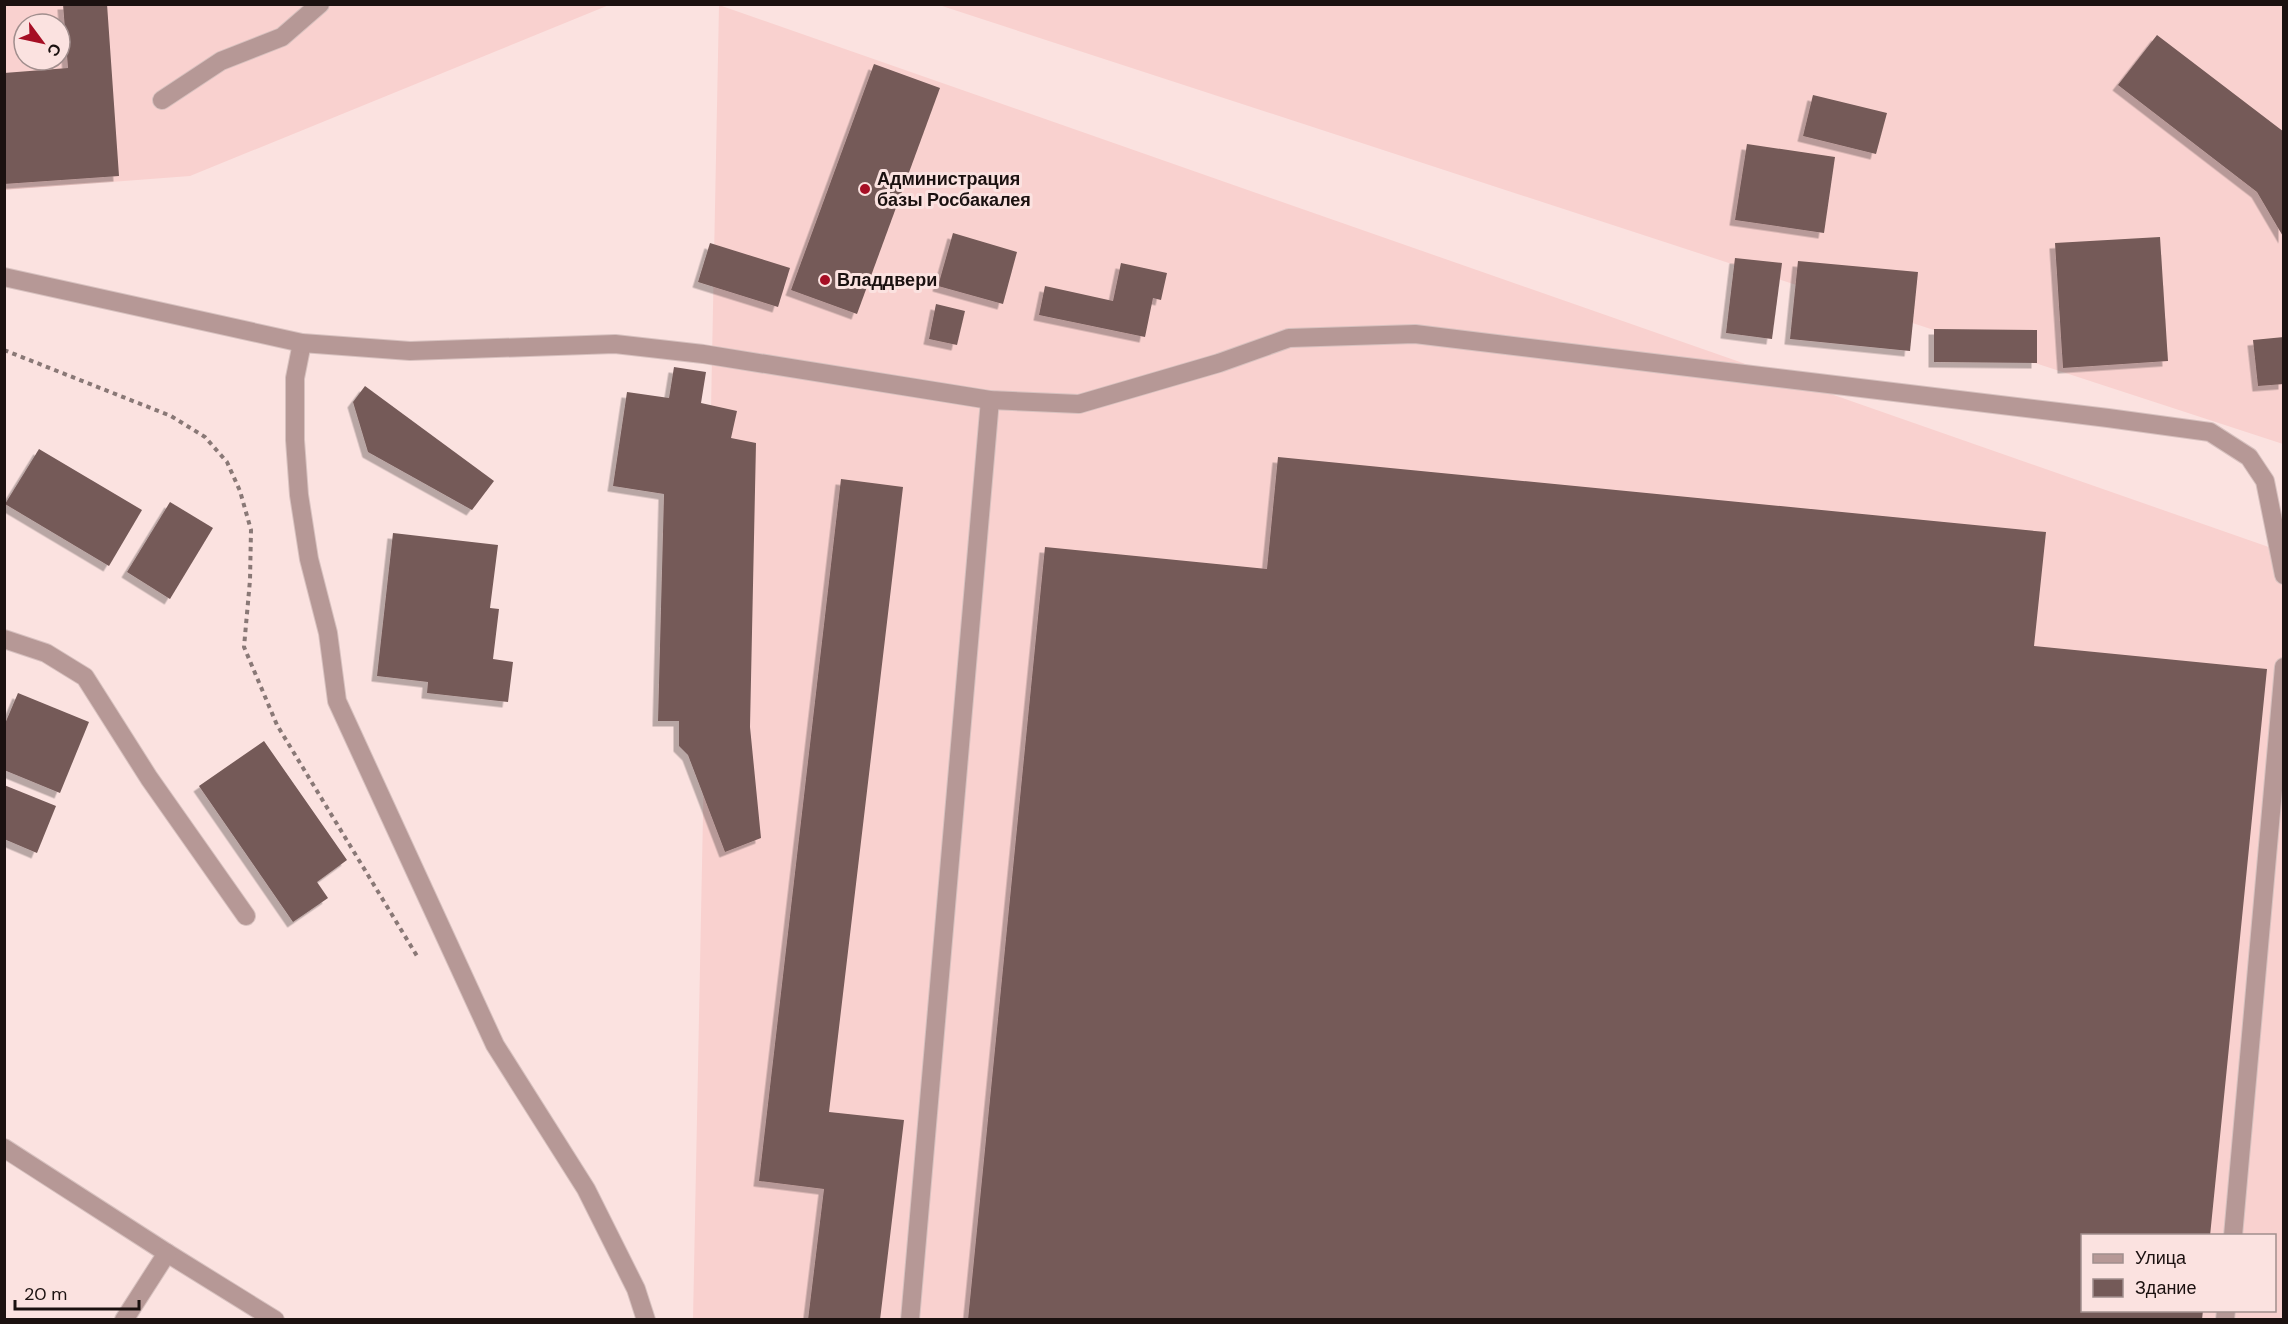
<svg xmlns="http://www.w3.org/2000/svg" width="2288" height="1324" font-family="'DM Sans',sans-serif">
<defs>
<filter id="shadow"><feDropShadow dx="-5.5" dy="5.5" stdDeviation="0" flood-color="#0004"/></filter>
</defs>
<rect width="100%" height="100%" fill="#fbe2e0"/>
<!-- built -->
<g fill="#f9d1cf" fill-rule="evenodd">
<path d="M5,5H609L190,176L5,190ZM24,24H60V60H24Z"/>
<path d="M719,5L2283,552V1319L693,1320ZM2082,1236H2274V1310H2082Z"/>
<path d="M939,5H2283V444Z"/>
</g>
<!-- building -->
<g fill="#745a58" filter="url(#shadow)">
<path d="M63,4H107L119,176L4,184V73L68,68Z"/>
<path d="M2157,35L2284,132V238L2257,192L2118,85Z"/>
<path d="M874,64L940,88L857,314L791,290Z"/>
<path d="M1813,95L1887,113L1876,154L1803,136Z"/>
<path d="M1747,144L1835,157L1824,233L1735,220Z"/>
<path d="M953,233L1017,252L1003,304L938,286Z"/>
<path d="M2160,237L2168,361L2063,368L2055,243Z"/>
<path d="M710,243L790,268L778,307L698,282Z"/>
<path d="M1735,258L1782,263L1772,339L1726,333Z"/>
<path d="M1798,261L1918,272L1910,351L1790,339Z"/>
<path d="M1121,263L1167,273L1161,300L1153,298L1145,337L1039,315L1045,286L1113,301Z"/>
<path d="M936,304L965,311L957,345L929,339Z"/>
<path d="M1934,329L2037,330V363L1934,362Z"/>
<path d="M2284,337V384L2258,386L2253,340Z"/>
<path d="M674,367L706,372L701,403L737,411L731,438L756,443L750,727L761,838L725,852L688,755L679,746V721H658L664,494L613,486L627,392L669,398Z"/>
<path d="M365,386L494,481L472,510L368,452L353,402Z"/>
<path d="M39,449L142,510L109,566L5,504Z"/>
<path d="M1278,457L2046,532L2034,646L2267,669L2210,1236H2082V1310H2203L2202,1320H968L1045,547L1267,569Z"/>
<path d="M841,479L903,487L829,1112L904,1120L880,1320H808L824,1189L759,1181Z"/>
<path d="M170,502L213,528L170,599L127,572Z"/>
<path d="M393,533L498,545L490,608L499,609L493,659L513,662L508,702L427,693L428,682L377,676Z"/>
<path d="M18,693L89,722L60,793L4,770V726Z"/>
<path d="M264,741L347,860L317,882L328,898L293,922L199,786Z"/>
<path d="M4,785L56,806L37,853L4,839Z"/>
</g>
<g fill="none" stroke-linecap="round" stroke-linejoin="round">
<!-- service casing -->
<g stroke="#d7c1bf" stroke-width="20">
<g id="service">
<path d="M162,100L221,61L282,37L320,4"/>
<path d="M302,343L295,378V440L299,495L309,559L328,633L337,701L495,1045L586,1189L636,1289L646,1320"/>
<path d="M4,639L46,653L85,677L149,778L246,916"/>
<path d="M4,1148L167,1253L275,1320"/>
<path d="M124,1320L167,1253"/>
<path d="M910,1320L990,400"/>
</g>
</g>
<!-- minor casing -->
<g stroke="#d7c1bf" stroke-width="20">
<g id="minor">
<path d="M4,277L302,343L410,351L615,344L703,354L990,400L1079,404L1219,363L1289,338L1415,334L2108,418L2210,432L2249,457L2265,481L2284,575"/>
<path d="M2233,1236L2284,667"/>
<path d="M2225,1320L2226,1310"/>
</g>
</g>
<!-- path -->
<path stroke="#897876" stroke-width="4" stroke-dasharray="4.5 4.5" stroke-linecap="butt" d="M4,350L171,416L205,437L227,462L240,491L251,530L250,580L244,647L277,725L417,956"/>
<!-- service -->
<use href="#service" stroke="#b69896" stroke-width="18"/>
<!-- minor -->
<use href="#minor" stroke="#b69896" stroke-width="18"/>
</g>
<!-- markers -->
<g fill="#a60e24" stroke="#fbe2e0" stroke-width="2">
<circle cx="865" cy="189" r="6"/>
<circle cx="825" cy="280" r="6"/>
</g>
<g text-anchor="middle" stroke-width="6" stroke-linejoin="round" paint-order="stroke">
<!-- poi labels -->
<g font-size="18" font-weight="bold" fill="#1b1110" stroke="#fbe2e0" text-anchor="start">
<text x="877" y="185">Администрация<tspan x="877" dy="21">базы Росбакалея</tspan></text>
<text x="837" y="286">Владдвери</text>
</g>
</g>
<!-- border -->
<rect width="2288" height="1324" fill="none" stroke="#1b1110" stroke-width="12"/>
<!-- legend -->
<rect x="2081" y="1234" width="195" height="78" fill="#fbe2e0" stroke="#a18e8d" stroke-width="1.5"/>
<rect x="2093" y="1254" width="30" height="9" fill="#b69896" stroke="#a18e8d" stroke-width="1.5"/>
<text x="2135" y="1264" font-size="18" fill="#1b1110">Улица</text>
<rect x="2093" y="1279" width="30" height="18" fill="#745a58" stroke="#a18e8d" stroke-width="1.5"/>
<text x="2135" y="1294" font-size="18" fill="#1b1110">Здание</text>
<!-- north arrow -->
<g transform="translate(42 42) rotate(123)"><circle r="28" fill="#fbe2e0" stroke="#a18e8d" stroke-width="1.5"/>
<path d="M0-4.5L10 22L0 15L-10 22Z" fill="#a60e24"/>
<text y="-9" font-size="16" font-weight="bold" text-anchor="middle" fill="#1b1110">С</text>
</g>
<!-- scale -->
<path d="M15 1300v9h124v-9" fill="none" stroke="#1b1110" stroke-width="3"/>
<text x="24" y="1300" font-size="18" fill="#1b1110" stroke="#fbe2e0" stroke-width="4.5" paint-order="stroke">20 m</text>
</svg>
